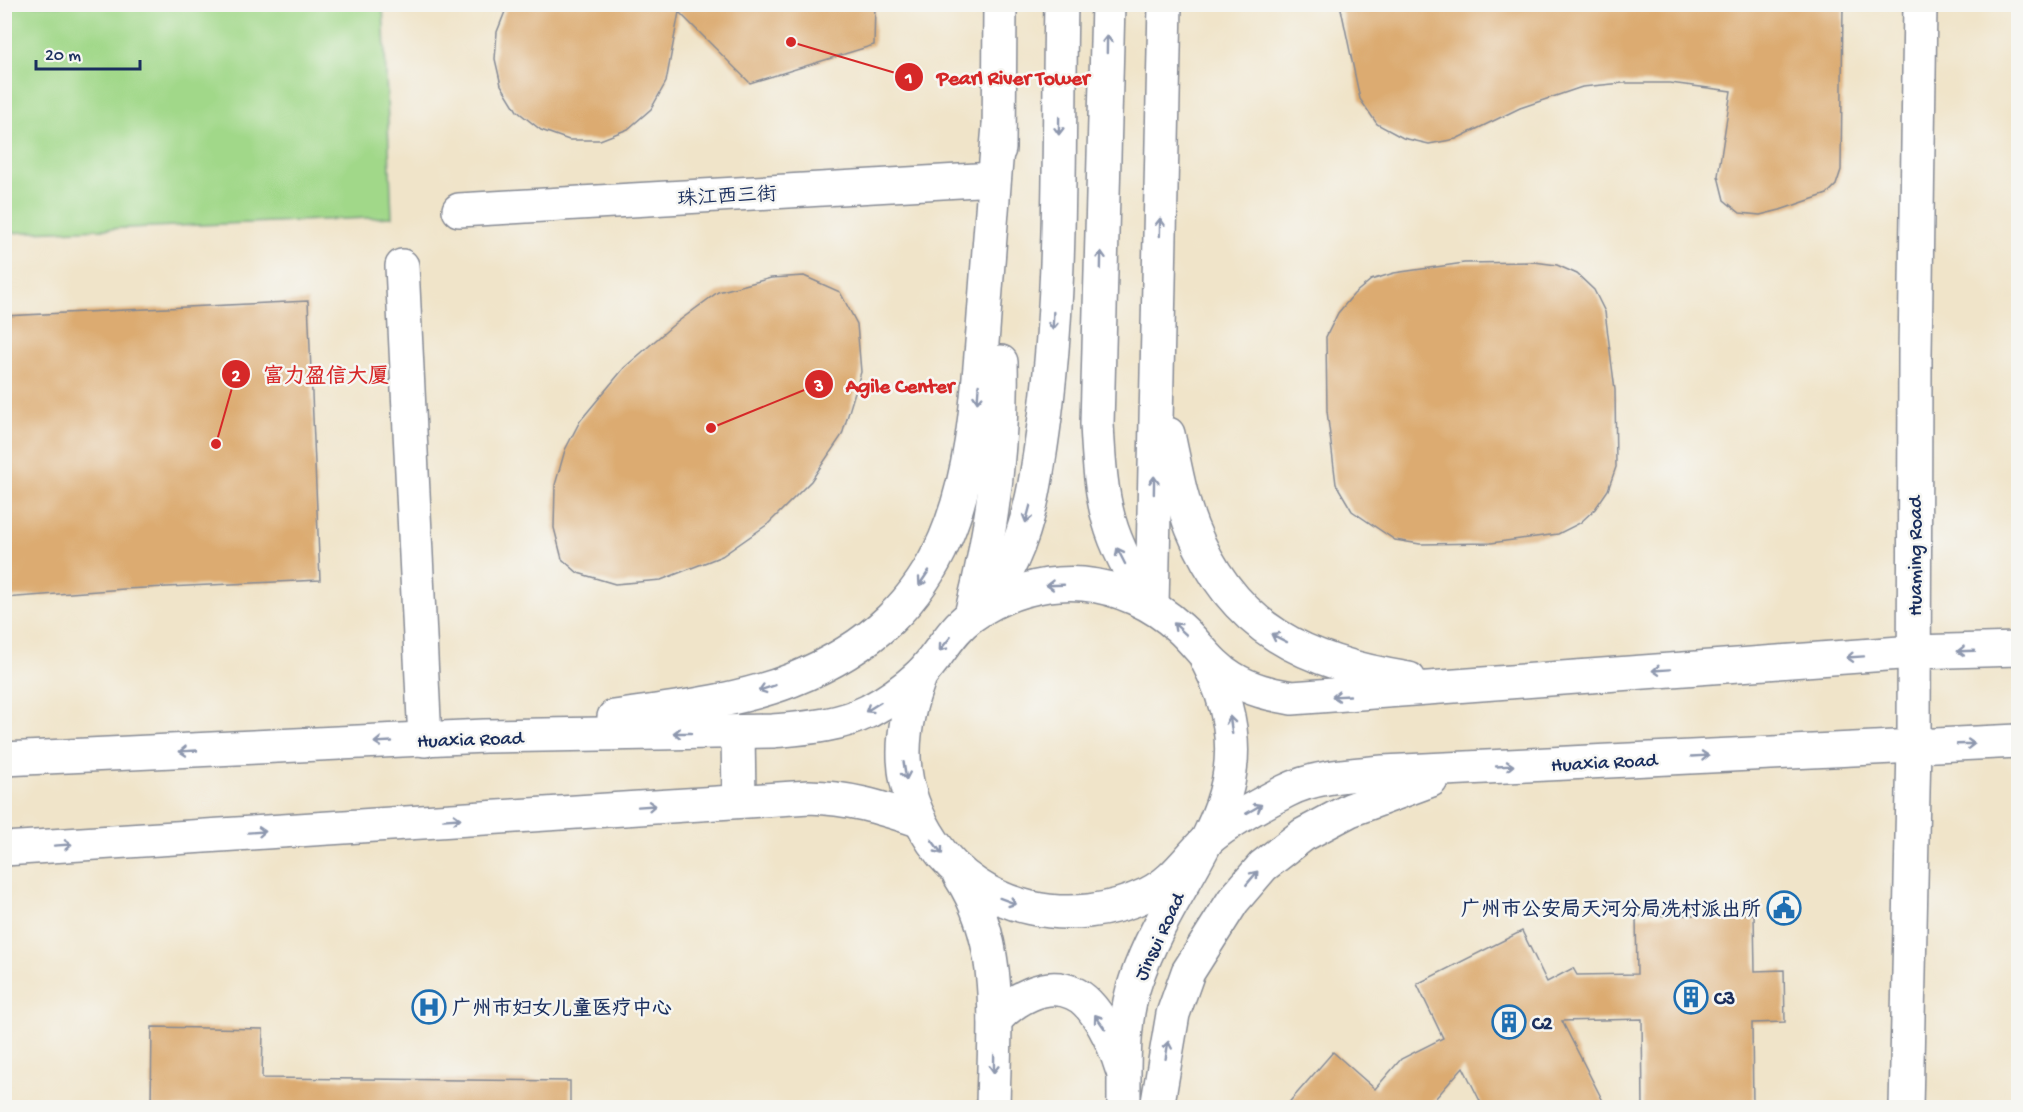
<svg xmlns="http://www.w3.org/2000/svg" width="2023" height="1112" font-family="'Gochi Hand','LXGW WenKai TC',sans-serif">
<rect width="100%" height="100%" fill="#f6f6f2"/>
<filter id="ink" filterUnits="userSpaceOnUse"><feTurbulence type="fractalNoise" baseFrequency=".0167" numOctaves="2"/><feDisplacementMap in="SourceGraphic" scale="12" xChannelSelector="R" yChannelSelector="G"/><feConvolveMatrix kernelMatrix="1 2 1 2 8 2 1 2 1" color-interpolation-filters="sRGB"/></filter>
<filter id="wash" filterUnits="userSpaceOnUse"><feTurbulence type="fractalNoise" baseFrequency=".008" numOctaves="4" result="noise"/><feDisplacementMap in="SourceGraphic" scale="24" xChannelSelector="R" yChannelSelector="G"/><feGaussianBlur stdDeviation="1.35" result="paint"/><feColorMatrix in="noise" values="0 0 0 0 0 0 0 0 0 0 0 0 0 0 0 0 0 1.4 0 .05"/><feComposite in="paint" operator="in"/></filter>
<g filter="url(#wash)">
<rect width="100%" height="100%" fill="#f0e4c9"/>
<!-- green -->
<path fill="#a1d889" stroke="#5e8474" stroke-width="1.5" d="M4,5H383L392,217L5,233Z"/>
<g id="blocks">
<!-- building -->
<g fill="#dcab71">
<path d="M508,4H875L874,45L750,83L679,12L666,82L651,109L628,129L600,140H569L541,130L517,111L501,85L495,59L497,32Z"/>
<path d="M1340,4H1843L1841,170L1836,185L1827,194L1780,210L1760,215L1740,213L1724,200L1718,176L1731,91L1670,83H1623L1582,87L1520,108L1456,139L1429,144L1403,138L1377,124L1360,99Z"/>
<path d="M1534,262L1557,265L1577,274L1594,290L1605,312L1615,390L1616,467L1608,490L1595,509L1580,523L1558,534L1491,543L1420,544L1395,540L1352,511L1336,484L1327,411L1326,337L1338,313L1354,294L1371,280L1394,273L1464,263Z"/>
<path d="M804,276L840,292L857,324L861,372L842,435L811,481L768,524L722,556L661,580L615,584L578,573L562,559L554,528L555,485L565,450L580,421L624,368L672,326L718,292L771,278Z"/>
<path d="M308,301L320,580L124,589L4,598V316Z"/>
<path d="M1754,914L1755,971L1784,970L1785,1022L1752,1023L1753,1107H1643L1642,1019L1562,1021L1606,1107H1483L1463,1067L1428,1107H1285L1333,1052L1375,1089L1401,1059L1443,1038L1417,984L1522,931L1547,982L1573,968L1577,975L1637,974L1636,916Z"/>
<path d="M152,1027L263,1029L262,1078L570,1081V1107H151Z"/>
</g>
</g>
</g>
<g filter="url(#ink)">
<use href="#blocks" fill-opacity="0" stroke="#868a94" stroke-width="1.5"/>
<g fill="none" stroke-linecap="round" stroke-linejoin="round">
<!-- street casing -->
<g stroke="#868a94" stroke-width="36">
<g id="street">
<path d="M459,210L994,179"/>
<path d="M402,266L425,740"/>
</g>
</g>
<!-- secondary casing -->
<g stroke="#868a94" stroke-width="36">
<g id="secondary">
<path d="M1108,4L1097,424C1101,504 1106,538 1152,606"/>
<path d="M999,149L1000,4"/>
<path d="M1168,434C1175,466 1180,498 1192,528C1233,630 1306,663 1409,679"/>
<path d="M1152,606L1165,4"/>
<path d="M978,607C991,592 1004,578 1012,560C1031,519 1037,475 1043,432C1063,291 1058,146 1061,4"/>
<path d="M972,611C992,531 1003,446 1001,362"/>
<path d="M921,674C897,734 896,787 933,842C981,912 1072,930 1148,894C1173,882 1186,861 1205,842C1227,822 1259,805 1286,791C1315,776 1351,775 1383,772L2018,741"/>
<path d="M614,717C674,708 736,702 792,680C958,613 971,487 983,330C988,262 993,194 999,126"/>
<path d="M738,732L739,800"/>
<path d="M4,759L485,736L773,731C806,728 839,726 869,711C886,702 907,687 921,674C939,656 950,631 971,616C1003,593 1043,581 1083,584C1118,587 1154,604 1180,628C1198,644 1210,665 1232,678C1251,690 1270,694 1292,698L1914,652L2018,649"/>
<path d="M4,849L809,797C850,798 879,807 918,820"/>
<path d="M960,876C1005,944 994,1030 993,1108"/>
<path d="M995,1020C1013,1000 1045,980 1073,993C1097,1003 1115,1046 1122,1069"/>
<path d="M1124,1108C1124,1067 1122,1019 1136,980C1177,861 1278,795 1207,660"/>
<path d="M1157,1108L1173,1014L1188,972L1233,901L1263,866L1303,835L1350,810L1431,780"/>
<path d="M1906,1108L1914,746L1915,354L1920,4"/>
</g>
</g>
<!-- street -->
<use href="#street" stroke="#fff" stroke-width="33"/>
<!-- secondary -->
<use href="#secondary" stroke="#fff" stroke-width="33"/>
</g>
<!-- one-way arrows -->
<defs><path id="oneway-shaft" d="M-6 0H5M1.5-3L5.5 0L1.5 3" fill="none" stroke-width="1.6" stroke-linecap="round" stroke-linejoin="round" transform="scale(1.5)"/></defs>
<g stroke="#8d97ae">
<use href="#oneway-shaft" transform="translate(1107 44) rotate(-89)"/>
<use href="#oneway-shaft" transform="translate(1059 126) rotate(91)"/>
<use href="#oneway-shaft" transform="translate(1160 227) rotate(-89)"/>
<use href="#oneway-shaft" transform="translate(1101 260) rotate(-89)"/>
<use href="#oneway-shaft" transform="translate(1053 321) rotate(92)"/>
<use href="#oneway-shaft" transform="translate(978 394) rotate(94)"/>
<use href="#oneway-shaft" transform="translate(1154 485) rotate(-89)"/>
<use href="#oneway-shaft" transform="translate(1028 514) rotate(105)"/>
<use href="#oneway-shaft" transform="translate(1121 556) rotate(-117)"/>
<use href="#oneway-shaft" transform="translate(924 578) rotate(124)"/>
<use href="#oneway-shaft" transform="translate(1055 585) rotate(178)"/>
<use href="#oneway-shaft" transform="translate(1180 629) rotate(-137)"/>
<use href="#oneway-shaft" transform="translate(1279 638) rotate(-153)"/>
<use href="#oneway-shaft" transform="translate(945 644) rotate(129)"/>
<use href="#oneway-shaft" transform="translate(1966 651) rotate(178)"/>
<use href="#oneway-shaft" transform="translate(1855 657) rotate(176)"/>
<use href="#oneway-shaft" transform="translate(1661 670) rotate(176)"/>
<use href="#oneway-shaft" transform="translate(767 688) rotate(162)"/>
<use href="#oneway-shaft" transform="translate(1341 696) rotate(177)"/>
<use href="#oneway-shaft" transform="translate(873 707) rotate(148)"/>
<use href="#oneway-shaft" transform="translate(1231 725) rotate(-98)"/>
<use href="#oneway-shaft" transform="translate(682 733) rotate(180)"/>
<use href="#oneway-shaft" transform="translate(383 742) rotate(177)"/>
<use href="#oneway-shaft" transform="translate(1966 744) rotate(-2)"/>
<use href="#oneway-shaft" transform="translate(188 751) rotate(177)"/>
<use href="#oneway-shaft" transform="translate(1700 756) rotate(-3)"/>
<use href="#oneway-shaft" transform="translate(1505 766) rotate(-3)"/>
<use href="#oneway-shaft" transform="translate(905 771) rotate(81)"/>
<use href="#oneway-shaft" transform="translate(647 806) rotate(-4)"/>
<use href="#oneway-shaft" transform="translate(1254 809) rotate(-30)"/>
<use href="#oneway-shaft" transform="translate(452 819) rotate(-4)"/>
<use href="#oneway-shaft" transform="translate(257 832) rotate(-4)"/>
<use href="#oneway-shaft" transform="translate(63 845) rotate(-4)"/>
<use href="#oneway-shaft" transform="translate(937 847) rotate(53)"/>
<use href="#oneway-shaft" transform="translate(1252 878) rotate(-50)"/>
<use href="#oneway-shaft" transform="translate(1008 901) rotate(20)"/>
<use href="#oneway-shaft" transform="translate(1100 1022) rotate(-125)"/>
<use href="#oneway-shaft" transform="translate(1167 1050) rotate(-81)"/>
<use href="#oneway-shaft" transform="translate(994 1064) rotate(91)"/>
</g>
</g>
<!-- icons -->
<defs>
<g id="civic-ring" transform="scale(1.725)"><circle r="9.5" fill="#f6f6f2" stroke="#1f6fb2" stroke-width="1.5"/><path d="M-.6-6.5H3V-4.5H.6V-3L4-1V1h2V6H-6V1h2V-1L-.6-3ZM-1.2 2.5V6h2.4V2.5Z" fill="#1f6fb2"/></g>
<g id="building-ring" transform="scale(1.725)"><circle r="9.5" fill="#f6f6f2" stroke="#1f6fb2" stroke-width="1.5"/><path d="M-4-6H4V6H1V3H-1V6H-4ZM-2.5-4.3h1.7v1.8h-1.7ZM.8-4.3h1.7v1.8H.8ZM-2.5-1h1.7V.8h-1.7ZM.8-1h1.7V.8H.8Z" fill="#1f6fb2"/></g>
<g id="hospital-ring" transform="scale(1.725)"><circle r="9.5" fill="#f6f6f2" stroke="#1f6fb2" stroke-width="1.5"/><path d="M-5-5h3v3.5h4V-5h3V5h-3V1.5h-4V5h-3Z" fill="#1f6fb2"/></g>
</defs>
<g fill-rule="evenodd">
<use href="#civic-ring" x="1784" y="908"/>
<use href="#building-ring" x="1691" y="997"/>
<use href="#hospital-ring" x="429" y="1007"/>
<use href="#building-ring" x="1509" y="1022"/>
</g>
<g text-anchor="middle" stroke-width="5" stroke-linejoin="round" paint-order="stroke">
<!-- street labels -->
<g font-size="20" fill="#1b2f5e" stroke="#f6f6f2">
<text transform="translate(727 195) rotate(-3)" y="7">珠江西三街</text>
<text transform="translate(1914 556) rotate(-90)" y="7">Huaming Road</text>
<text transform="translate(470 738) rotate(-2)" y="7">Huaxia Road</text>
<text transform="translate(1604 761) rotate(-3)" y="7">Huaxia Road</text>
<text transform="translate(1158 936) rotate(-65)" y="7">Jinsui Road</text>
</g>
<!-- poi labels -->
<g font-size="20" font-weight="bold" fill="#1b2f5e" stroke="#f6f6f2" text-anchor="start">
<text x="1761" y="915" text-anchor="end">广州市公安局天河分局冼村派出所</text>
<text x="1714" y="1004">C3</text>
<text x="452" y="1014">广州市妇女儿童医疗中心</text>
<text x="1532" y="1029">C2</text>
</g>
</g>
<!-- callouts -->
<path fill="none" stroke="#d62828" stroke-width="2" d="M791 42L909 77M216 444L236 374M711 428L819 384"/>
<g fill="#d62828" stroke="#f6f6f2" stroke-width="2">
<circle cx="791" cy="42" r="6"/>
<circle cx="216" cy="444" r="6"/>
<circle cx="711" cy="428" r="6"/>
<circle cx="909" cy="77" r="15"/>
<circle cx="236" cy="374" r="15"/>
<circle cx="819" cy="384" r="15"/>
</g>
<g font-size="18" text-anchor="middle" font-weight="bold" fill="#fff">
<text x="909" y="83">1</text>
<text x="236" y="381">2</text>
<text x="819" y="391">3</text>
</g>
<g font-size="21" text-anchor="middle" font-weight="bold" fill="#d62828" stroke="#f6f6f2" stroke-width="5" stroke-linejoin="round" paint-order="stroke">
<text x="1013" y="84">Pearl River Tower</text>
<text x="326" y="382">富力盈信大厦</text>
<text x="900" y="392">Agile Center</text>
</g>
<!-- margin -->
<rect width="2023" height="1112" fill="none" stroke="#f6f6f2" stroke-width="24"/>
<!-- scale -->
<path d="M36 60v9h104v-9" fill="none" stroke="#1b2f5e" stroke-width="3"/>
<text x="45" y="60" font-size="18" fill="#1b2f5e" stroke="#f6f6f2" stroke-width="4.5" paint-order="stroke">20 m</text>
</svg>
